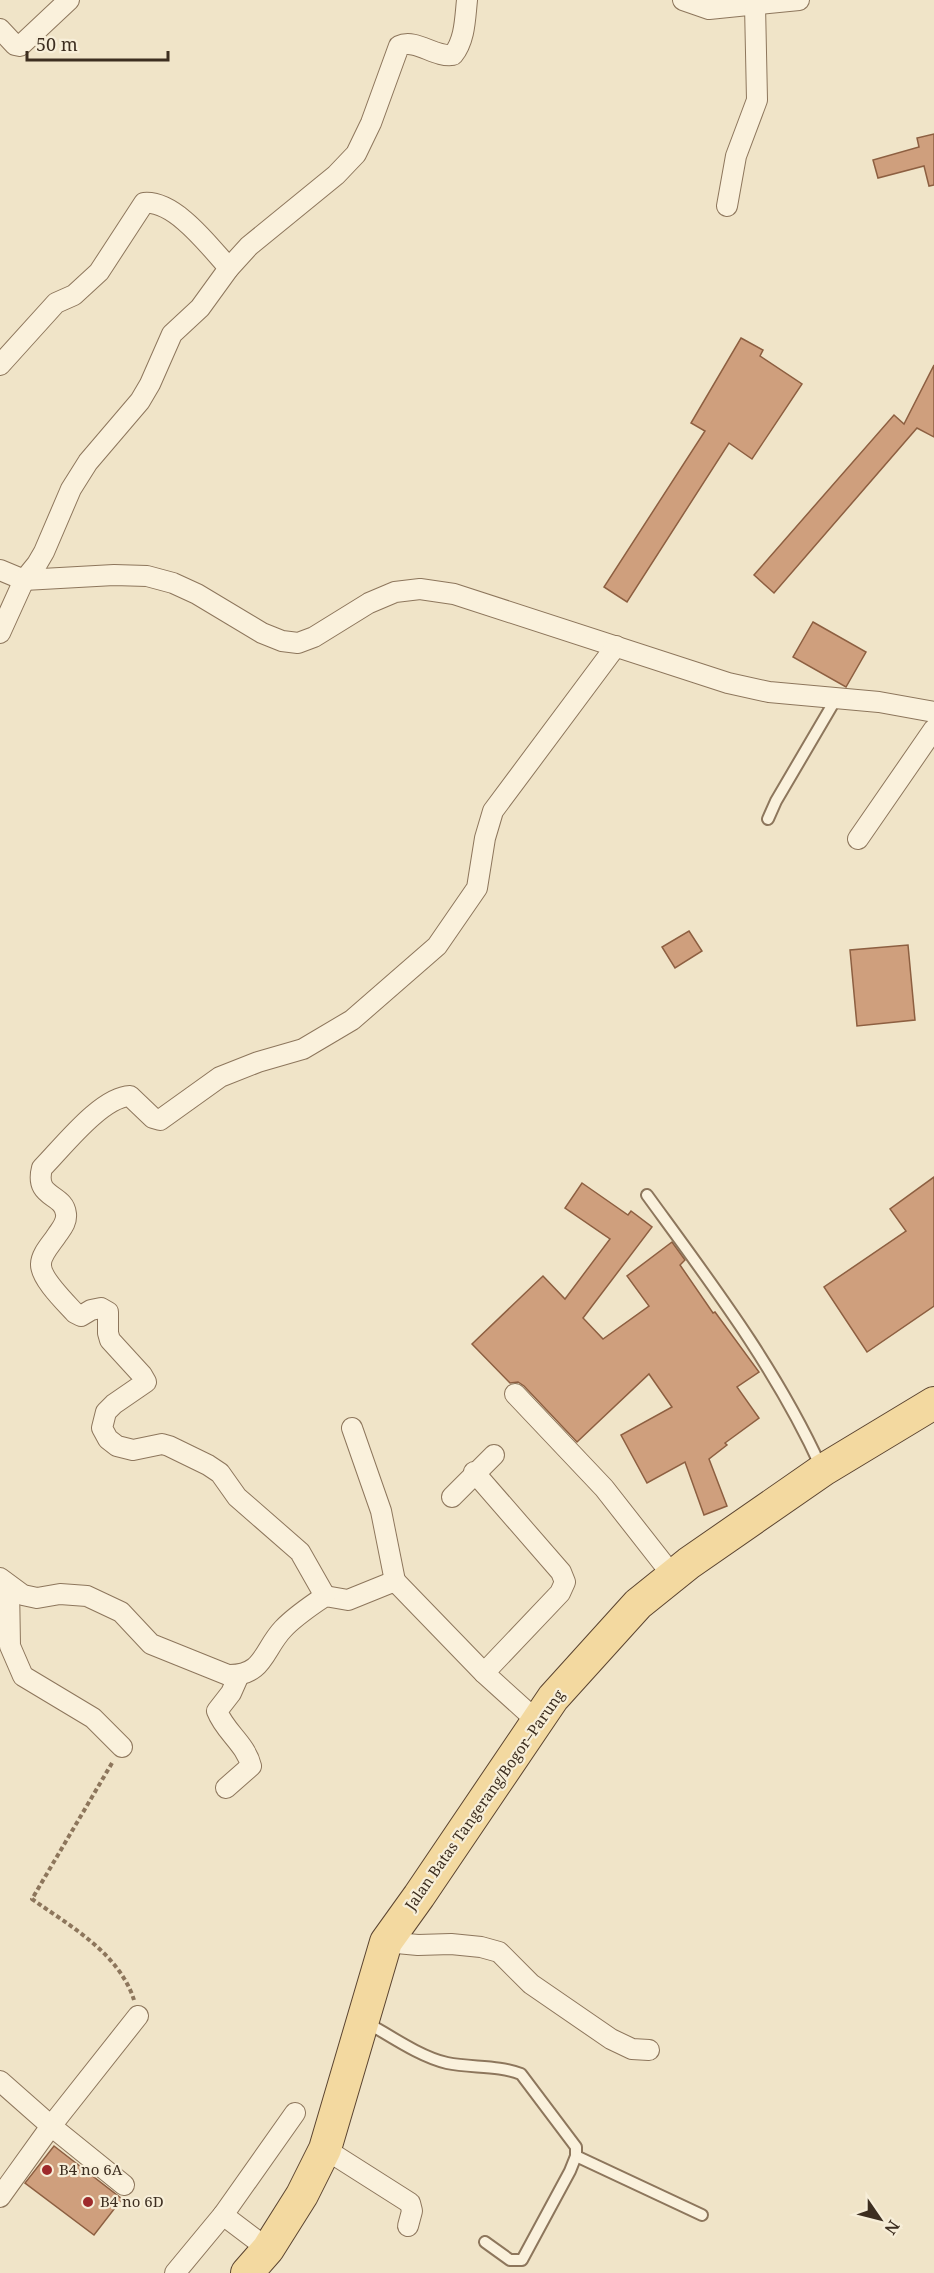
<svg xmlns="http://www.w3.org/2000/svg" width="934" height="2273" font-family="'Noto Serif',serif">
<rect width="100%" height="100%" fill="#f0e4c8"/>
<!-- building -->
<g fill="#cf9f7d" stroke="#8d5f41" stroke-width="1.5">
<path d="M934,134V185L929,186L924,166L878,178L873,160L919,147L917,138Z"/>
<path d="M741,338L763,350L760,356L802,384L752,459L729,443L627,602L604,587L705,431L691,423Z"/>
<path d="M934,365V437L917,428L774,593L754,575L894,415L904,424Z"/>
<path d="M813,622L866,652L846,687L793,657Z"/>
<path d="M689,931L702,951L675,968L662,947Z"/>
<path d="M908,945L915,1020L857,1026L850,950Z"/>
<path d="M934,1177V1306L867,1352L824,1287L906,1231L890,1209Z"/>
<path d="M582,1183L628,1215L631,1211L652,1227L583,1318L603,1339L649,1306L627,1276L672,1242L685,1260L680,1265L713,1313L715,1312L759,1372L737,1387L759,1418L725,1443L727,1445L709,1459L727,1506L704,1515L685,1462L647,1483L621,1435L672,1407L649,1374L577,1442L524,1386L518,1382L510,1383L472,1344L543,1276L565,1299L610,1239L565,1208Z"/>
<path d="M54,2146L122,2199L94,2235L25,2183Z"/>
</g>
<g fill="none" stroke-linecap="round" stroke-linejoin="round">
<!-- service casing -->
<g stroke="#8d765c" stroke-width="14">
<g id="service">
<path d="M768,819L776,801L837,697"/>
<path d="M647,1195C711,1283 776,1368 821,1467"/>
<path d="M364,2021C389,2035 420,2057 447,2063C472,2068 498,2065 521,2074L576,2147V2156L570,2171L522,2260H510L485,2242"/>
<path d="M576,2156L702,2215"/>
</g>
</g>
<!-- minor casing -->
<g stroke="#8d765c" stroke-width="22">
<g id="minor">
<path d="M683,0L709,9L799,0"/>
<path d="M0,29L15,45L20,46L69,0"/>
<path d="M727,206L736,156L757,100L755,5"/>
<path d="M0,365L56,303L74,295L99,272L144,203C175,200 210,247 229,268"/>
<path d="M0,570L24,580L114,575L147,576L173,583L197,594L262,633L282,641L298,643L314,637L369,603L395,592L420,589L454,594L728,683L769,692L879,702L934,712"/>
<path d="M0,633L24,580L37,564L44,552L71,489L88,462L140,401L150,384L172,334L200,308L229,268L249,246L336,175L356,154L371,123L399,46C416,38 435,58 453,55C465,40 465,19 467,0"/>
<path d="M858,839L934,729"/>
<path d="M515,1394L604,1488L673,1576"/>
<path d="M352,1428L381,1511L395,1581"/>
<path d="M474,1472L561,1572L565,1582L560,1593L484,1673"/>
<path d="M452,1497L494,1455"/>
<path d="M0,1578L23,1595L37,1598L60,1594L87,1596L121,1612L151,1644L228,1675C264,1676 263,1650 283,1629C295,1616 311,1606 325,1596L348,1600L395,1581L484,1673L537,1721"/>
<path d="M9,1586L10,1646L23,1676L93,1718L122,1747"/>
<path d="M325,1596L300,1552L237,1497L220,1473L208,1465L169,1446L162,1444L133,1450L117,1446L108,1439L102,1428L106,1412L114,1404L146,1382L142,1375L110,1340L108,1333V1312L101,1308L91,1310L81,1316L75,1313C66,1303 40,1278 41,1264C41,1254 52,1243 57,1235C61,1229 67,1223 66,1214C64,1193 34,1199 42,1168C62,1148 101,1097 130,1096L153,1118L160,1120L220,1077L258,1062L303,1049L352,1020L437,946L477,888L485,838L493,811L616,646"/>
<path d="M226,1788L251,1766C246,1744 225,1732 217,1711L231,1693L239,1675"/>
<path d="M386,1942L418,1945L451,1944L481,1947L499,1952L531,1984L611,2039L632,2049L649,2050"/>
<path d="M0,2081L51,2126L124,2185"/>
<path d="M325,2149L410,2203L412,2211L408,2226"/>
<path d="M0,2197L51,2126L138,2016"/>
<path d="M223,2215L268,2249"/>
<path d="M175,2273L223,2215L295,2113"/>
</g>
</g>
<!-- primary casing -->
<g stroke="#5b4430" stroke-width="34">
<path id="primary" d="M247,2273L268,2249L302,2195L325,2149L386,1942L419,1896L553,1698L638,1604L689,1563L823,1470L934,1403"/>
</g>
<!-- path -->
<path stroke="#8d765c" stroke-width="4" stroke-dasharray="4.5 3" stroke-linecap="butt" d="M112,1763L32,1899C70,1926 119,1953 134,2000"/>
<!-- service -->
<use href="#service" stroke="#faf1dc" stroke-width="10"/>
<!-- minor -->
<use href="#minor" stroke="#faf1dc" stroke-width="20"/>
<!-- primary -->
<use href="#primary" stroke="#f3d9a0" stroke-width="32"/>
</g>
<!-- markers -->
<g fill="#9e2a2b" stroke="#f7eed8" stroke-width="2">
<circle cx="47" cy="2170" r="6"/>
<circle cx="88" cy="2202" r="6"/>
</g>
<g text-anchor="middle" stroke-width="4.5" stroke-linejoin="round" paint-order="stroke">
<!-- street labels -->
<g font-size="15" fill="#3d2e20" stroke="#f7eed8">
<text transform="translate(485 1800) rotate(-55)" y="5">Jalan Batas Tangerang/Bogor–Parung</text>
</g>
<!-- poi labels -->
<g font-size="15" fill="#3d2e20" stroke="#f7eed8" text-anchor="start">
<text x="59" y="2175">B4 no 6A</text>
<text x="100" y="2207">B4 no 6D</text>
</g>
</g>
<!-- north arrow -->
<g transform="translate(880 2219) rotate(125)" stroke="#f7eed8" stroke-width="4.5" paint-order="stroke">
<path d="M0-4.5L10 22L0 15L-10 22Z" fill="#3d2e20"/>
<text y="-9" font-size="16" font-weight="bold" text-anchor="middle" fill="#3d2e20">N</text>
</g>
<!-- scale -->
<path d="M27 51v9h141v-9" fill="none" stroke="#3d2e20" stroke-width="3"/>
<text x="36" y="51" font-size="18" fill="#3d2e20" stroke="#f7eed8" stroke-width="4.5" paint-order="stroke">50 m</text>
</svg>
